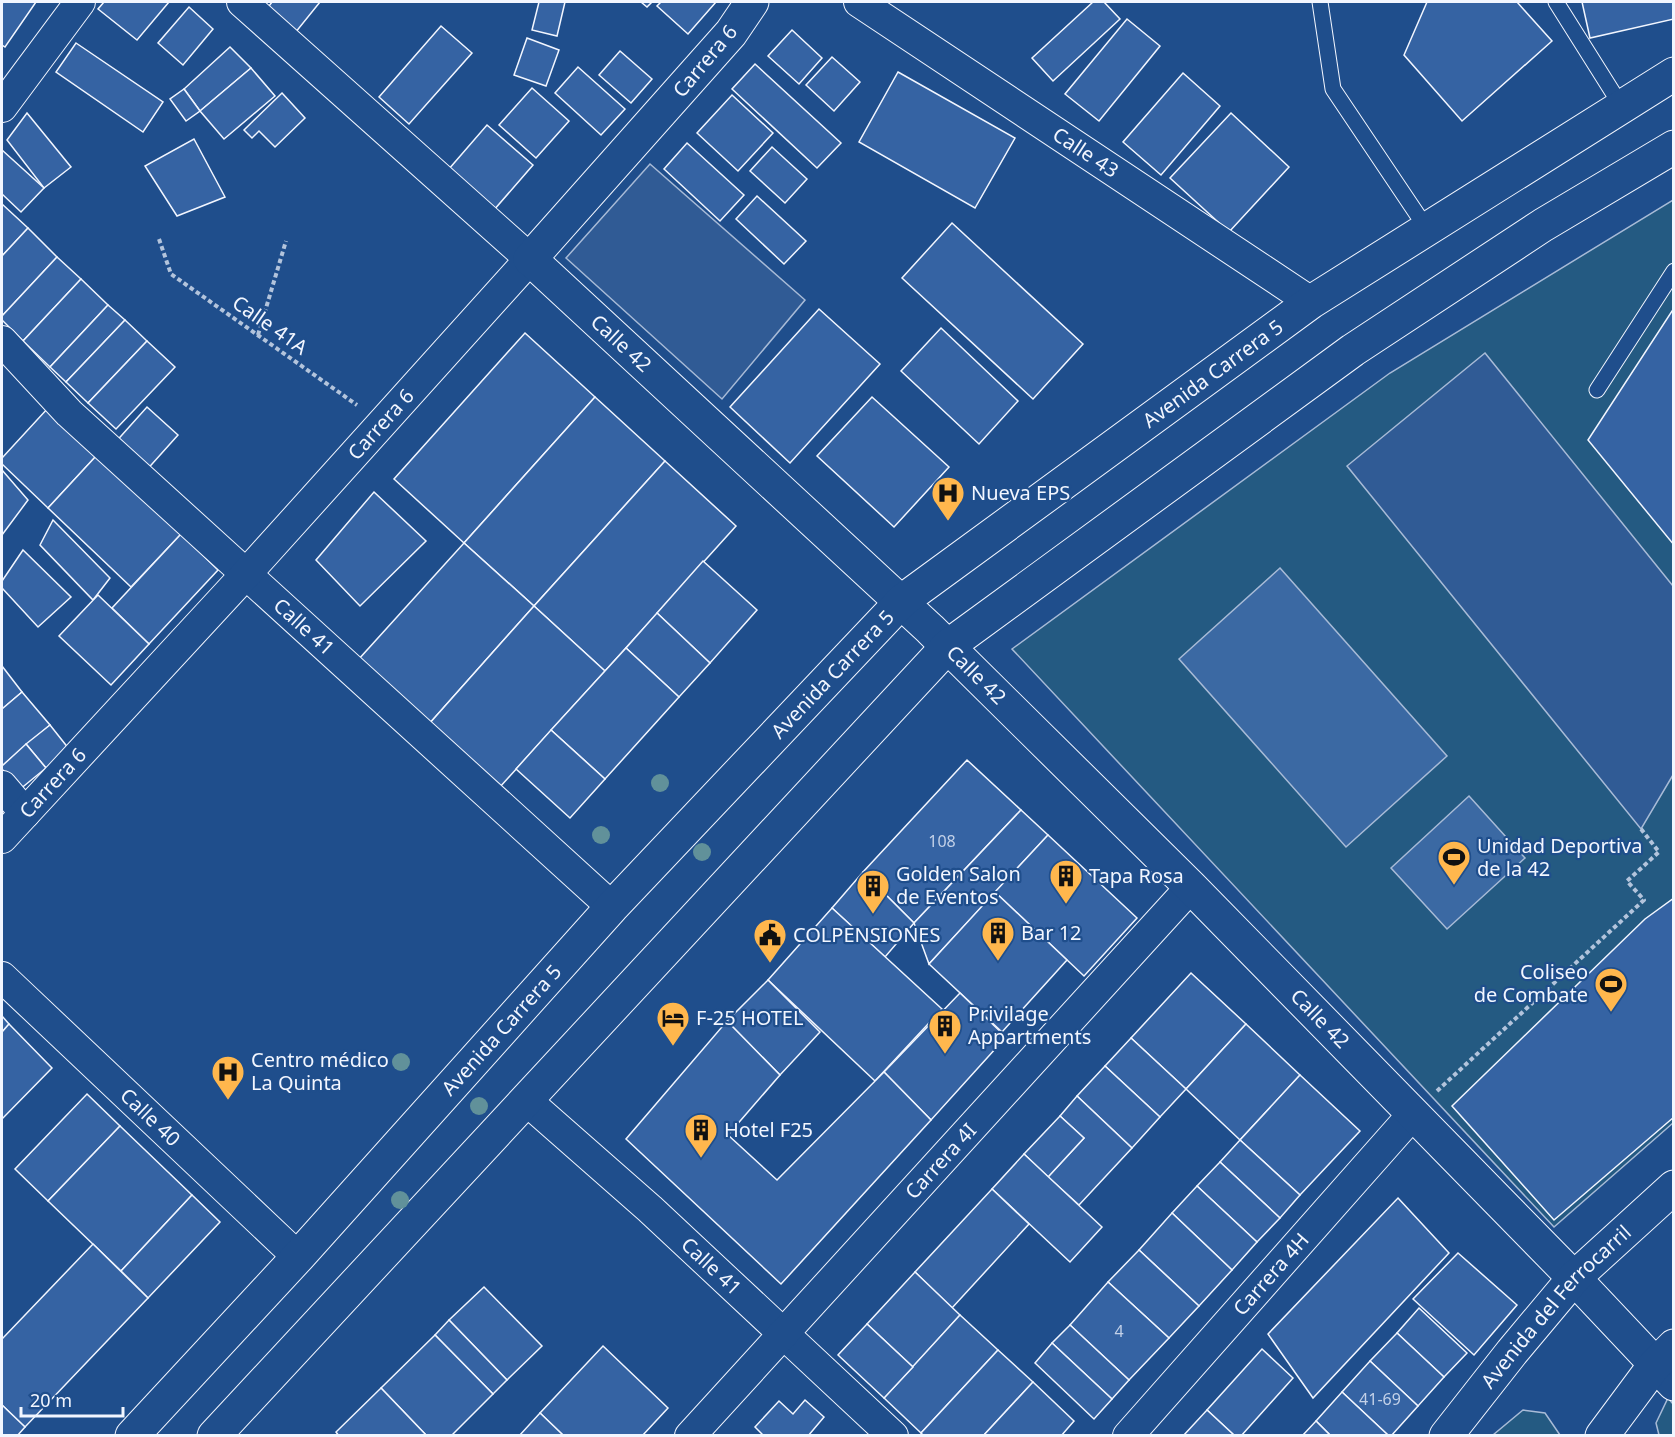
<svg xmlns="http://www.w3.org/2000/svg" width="1675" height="1437" font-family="'Noto Sans',sans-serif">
<rect width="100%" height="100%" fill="#1f4e8c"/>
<!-- green -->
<g fill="#245a82" stroke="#a8bbd7" stroke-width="1.5">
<path d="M1673,200V1123L1554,1227L1012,649L1390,373Z"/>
<path d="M1668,1398L1673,1404V1435H1659L1656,1423Z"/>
<path d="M1523,1410L1545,1413L1560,1435H1493Z"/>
</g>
<!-- parking -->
<g fill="#305b95" stroke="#a8bbd7" stroke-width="1.5">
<path d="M650,164L805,300L722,399L566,258Z"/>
<path d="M1485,353L1673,586V775L1641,829L1347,466Z"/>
</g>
<!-- water -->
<g fill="#3b69a3" stroke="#a8bbd7" stroke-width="1.5">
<path d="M1280,568L1447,756L1346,847L1179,659Z"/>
<path d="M1469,796L1525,858L1447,929L1391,868Z"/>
</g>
<!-- building -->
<g fill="#3563a3" stroke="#f2f6ff" stroke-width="1.5">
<path d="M3,2H36L5,47L2,45V4Z"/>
<path d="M104,2H169L137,40L98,9Z"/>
<path d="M272,2H320L295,33L266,10Z"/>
<path d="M539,2H565L557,36L532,30Z"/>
<path d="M641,2H652L647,7Z"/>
<path d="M661,2H716L688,34L657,6Z"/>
<path d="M1093,2H1104L1120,19L1053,81L1032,58Z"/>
<path d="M1427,2H1517L1552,41L1462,121L1404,55Z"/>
<path d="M1582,2H1674V19L1590,38Z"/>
<path d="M189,7L213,29L183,65L158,43Z"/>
<path d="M1127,19L1160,46L1099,121L1065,94Z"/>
<path d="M441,26L472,53L409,124L379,97Z"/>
<path d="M792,30L822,58L799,84L768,56Z"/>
<path d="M527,38L559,50L546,86L514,75Z"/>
<path d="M76,43L163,102L143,132L56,72Z"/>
<path d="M230,47L251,68L200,111L184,89Z"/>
<path d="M620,51L652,79L631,103L599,75Z"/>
<path d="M832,57L860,82L834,111L806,85Z"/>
<path d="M755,64L841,143L817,168L732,89Z"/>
<path d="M578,67L625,109L601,135L555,93Z"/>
<path d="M251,68L275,96L224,139L200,111Z"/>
<path d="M898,72L1015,138L975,208L859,142Z"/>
<path d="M1183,73L1220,106L1161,175L1123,142Z"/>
<path d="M532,88L569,121L536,158L499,125Z"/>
<path d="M184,89L200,111L186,121L170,99Z"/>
<path d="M282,93L305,118L275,147L259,131L252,138L244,130Z"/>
<path d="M732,95L773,133L738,171L697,133Z"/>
<path d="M27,113L71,167L44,188L7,140Z"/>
<path d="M1231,113L1289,167L1229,232L1170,178Z"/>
<path d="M487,125L533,165L487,218L442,177Z"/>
<path d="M194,139L225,197L177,216L145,166Z"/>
<path d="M687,143L744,195L720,221L664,169Z"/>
<path d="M772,147L807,179L785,203L750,171Z"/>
<path d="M2,150L44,188L21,212L2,194Z"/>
<path d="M757,196L806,241L784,264L736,219Z"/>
<path d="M2,204L28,228L2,256Z"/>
<path d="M952,223L1083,344L1033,399L902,278Z"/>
<path d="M28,228L57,257L2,316V256Z"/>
<path d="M57,257L81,279L23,341L2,320V316Z"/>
<path d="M81,279L108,305L50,367L23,341Z"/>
<path d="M108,305L125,320L66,382L50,367Z"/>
<path d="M1674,308V545L1588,440Z"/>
<path d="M819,309L880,364L790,463L730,407Z"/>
<path d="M125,320L147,341L88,403L66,382Z"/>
<path d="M941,328L1018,401L979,444L901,371Z"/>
<path d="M525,333L595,397L464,543L394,479Z"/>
<path d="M147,341L175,367L116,429L88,403Z"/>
<path d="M595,397L665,461L534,606L464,543Z"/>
<path d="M872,397L949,467L894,527L817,456Z"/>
<path d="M147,407L178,435L144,473L113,445Z"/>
<path d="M48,408L97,455L48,508L2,464V458Z"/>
<path d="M97,455L181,534L131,587L48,508Z"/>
<path d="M665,461L736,526L605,671L534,606Z"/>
<path d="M2,470L28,500L2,535Z"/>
<path d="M374,492L426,541L360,606L316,560Z"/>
<path d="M53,520L110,578L93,600L40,545Z"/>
<path d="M181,534L218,570L149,644L112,608Z"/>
<path d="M464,543L534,606L429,724L358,660Z"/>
<path d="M23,550L71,597L38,627L2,588V581Z"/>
<path d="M703,561L757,610L710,663L657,613Z"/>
<path d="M98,595L149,644L111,685L59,636Z"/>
<path d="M534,606L605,671L499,788L429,724Z"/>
<path d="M657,613L710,663L679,697L626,648Z"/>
<path d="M626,648L679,697L605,779L551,730Z"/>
<path d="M2,666L22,692L2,709Z"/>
<path d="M22,692L50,725L2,766V709Z"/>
<path d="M50,725L69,749L46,768L26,744Z"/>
<path d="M551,730L605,779L570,818L516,769Z"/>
<path d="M26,744L46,768L19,790L2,769V766Z"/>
<path d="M967,760L1021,810L914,923L863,872Z"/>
<path d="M1021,810L1048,835L929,964L914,923Z"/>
<path d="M1048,835L1137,918L1084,976L995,892Z"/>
<path d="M863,872L914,923L885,957L832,908Z"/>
<path d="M995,892L1067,960L1002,1032L929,964Z"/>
<path d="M1674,898V1117L1554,1220L1452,1106L1645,919Z"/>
<path d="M832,908L942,1009L875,1081L768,980Z"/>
<path d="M1191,973L1246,1024L1186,1089L1131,1038Z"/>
<path d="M768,980L820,1032L780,1075L727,1021Z"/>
<path d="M960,993L1006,1037L931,1120L884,1072Z"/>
<path d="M2,1016L9,1024L2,1032Z"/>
<path d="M727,1021L780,1075L728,1135L777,1180L884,1072L931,1120L781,1284L626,1139Z"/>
<path d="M9,1024L52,1068L2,1119V1032Z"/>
<path d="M1246,1024L1300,1075L1240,1140L1186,1089Z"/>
<path d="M1131,1038L1186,1089L1160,1117L1105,1066Z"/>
<path d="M1105,1066L1160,1117L1132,1148L1077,1096Z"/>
<path d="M1300,1075L1360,1131L1300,1195L1240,1140Z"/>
<path d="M87,1094L120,1126L48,1201L15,1169Z"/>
<path d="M1077,1096L1132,1148L1079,1205L1048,1177L1084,1138L1060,1116Z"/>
<path d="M1060,1116L1084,1138L1048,1177L1024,1154Z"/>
<path d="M120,1126L192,1195L121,1271L48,1201Z"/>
<path d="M1240,1140L1300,1195L1280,1218L1220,1162Z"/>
<path d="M1024,1154L1102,1227L1070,1262L992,1189Z"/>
<path d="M1220,1162L1280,1218L1257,1242L1197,1186Z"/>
<path d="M1197,1186L1257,1242L1232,1270L1172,1213Z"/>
<path d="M992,1189L1029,1224L952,1308L915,1272Z"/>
<path d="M192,1195L220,1222L148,1298L121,1271Z"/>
<path d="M1398,1198L1449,1253L1313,1398L1268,1334Z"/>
<path d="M1172,1213L1232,1270L1199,1306L1139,1250Z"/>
<path d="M93,1244L148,1298L25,1427L2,1405V1339Z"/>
<path d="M1139,1250L1199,1306L1169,1338L1108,1282Z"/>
<path d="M1458,1253L1517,1305L1474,1355L1413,1299Z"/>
<path d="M915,1272L960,1315L913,1367L867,1324Z"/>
<path d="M1108,1282L1169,1338L1129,1380L1070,1325Z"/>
<path d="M484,1287L542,1346L507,1380L449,1320Z"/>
<path d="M1419,1308L1467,1353L1444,1377L1397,1333Z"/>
<path d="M960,1315L998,1350L921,1433L884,1398Z"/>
<path d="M449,1320L507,1380L493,1394L435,1335Z"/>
<path d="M867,1324L913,1367L884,1398L838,1355Z"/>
<path d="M1070,1325L1129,1380L1112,1399L1052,1343Z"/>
<path d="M1397,1333L1444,1377L1418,1406L1370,1361Z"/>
<path d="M435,1335L493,1394L451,1436H427L381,1388Z"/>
<path d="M1052,1343L1112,1399L1094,1419L1035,1363Z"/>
<path d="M603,1346L668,1408L642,1436H564L540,1413Z"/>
<path d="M1262,1349L1293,1378L1241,1436H1235L1207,1410Z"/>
<path d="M998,1350L1033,1382L983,1436H924L921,1433Z"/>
<path d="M1370,1361L1418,1406L1391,1436H1389L1342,1392Z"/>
<path d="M1033,1382L1074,1421L1061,1436H983Z"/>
<path d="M381,1388L427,1436H339L336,1432Z"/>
<path d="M1342,1392L1389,1436H1331L1316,1421Z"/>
<path d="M805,1400L824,1417L808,1436H764L755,1427L779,1401L793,1414Z"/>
<path d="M2,1405L25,1427L17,1436H2Z"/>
<path d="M1207,1410L1235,1436H1183Z"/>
<path d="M540,1413L564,1436H519Z"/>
<path d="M1316,1421L1331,1436H1302Z"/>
</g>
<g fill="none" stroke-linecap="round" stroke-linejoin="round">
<!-- lane casing -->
<g stroke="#f2f6ff" stroke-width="17">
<g id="lane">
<path d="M1320,2L1333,89L1427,229"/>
<path d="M1556,2L1622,107"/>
<path d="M1597,390L1674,271"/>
</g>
</g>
<!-- street casing -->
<g stroke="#f2f6ff" stroke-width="32">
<g id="street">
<path id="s1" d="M859,2L1311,302"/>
<path d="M2,107L80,2"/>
<path id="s2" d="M2,341L69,413L612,907"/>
<path d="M2,786L25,813"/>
<path id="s3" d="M2,838L247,573L530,259L242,2"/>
<path id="s4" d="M2,977L298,1257"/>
<path id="s5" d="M526,1100L650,1209L893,1436"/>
<path id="s6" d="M690,1436L1191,887"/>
<path id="s7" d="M1128,1436L1413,1114"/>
</g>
</g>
<!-- secondary casing -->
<g stroke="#f2f6ff" stroke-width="35">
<g id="secondary">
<path id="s8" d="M752,2L731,33L530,259L930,629L1191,887L1574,1278L1674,1384"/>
<path id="s9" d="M132,1436L298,1257L612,907L902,601L1311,302L1674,74"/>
<path d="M214,1436L948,646L1353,350L1543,225L1674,147"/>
</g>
</g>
<!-- primary casing -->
<g stroke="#f2f6ff" stroke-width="35">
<g id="primary">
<path id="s10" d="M1446,1436L1512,1352L1574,1278L1674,1187"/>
<path d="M1602,1436L1654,1366L1674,1346"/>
</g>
</g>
<!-- path -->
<g stroke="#b3c4dc" stroke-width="4" stroke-dasharray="4.5 3" stroke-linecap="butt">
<path d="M159,239L171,274L357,405"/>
<path d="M258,335L286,241"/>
<path d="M1437,1091L1644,900L1627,881L1659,852L1641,829"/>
</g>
<!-- lane -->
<use href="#lane" stroke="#1f4e8c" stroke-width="15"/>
<!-- street -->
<use href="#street" stroke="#1f4e8c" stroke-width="30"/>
<!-- secondary -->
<use href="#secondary" stroke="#1f4e8c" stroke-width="33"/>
<!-- primary -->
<use href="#primary" stroke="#1f4e8c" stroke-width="33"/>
</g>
<!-- trees -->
<g fill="#61919a">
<circle cx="660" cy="783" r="9"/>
<circle cx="601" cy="835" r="9"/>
<circle cx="702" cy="852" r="9"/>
<circle cx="401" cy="1062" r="9"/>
<circle cx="479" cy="1106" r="9"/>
<circle cx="400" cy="1200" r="9"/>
</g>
<!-- icons -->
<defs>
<g id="hospital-pin" transform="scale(1.725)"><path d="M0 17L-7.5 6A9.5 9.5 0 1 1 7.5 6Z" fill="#ffb74d" stroke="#1f4e8c"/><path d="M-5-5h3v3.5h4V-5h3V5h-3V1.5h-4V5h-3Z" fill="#111"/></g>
<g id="stadium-pin" transform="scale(1.725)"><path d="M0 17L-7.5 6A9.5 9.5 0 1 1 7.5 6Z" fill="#ffb74d" stroke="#1f4e8c"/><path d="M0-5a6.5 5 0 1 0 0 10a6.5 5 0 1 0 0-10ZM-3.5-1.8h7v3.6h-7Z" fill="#111"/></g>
<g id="building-pin" transform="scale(1.725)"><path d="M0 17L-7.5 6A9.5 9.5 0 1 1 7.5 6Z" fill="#ffb74d" stroke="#1f4e8c"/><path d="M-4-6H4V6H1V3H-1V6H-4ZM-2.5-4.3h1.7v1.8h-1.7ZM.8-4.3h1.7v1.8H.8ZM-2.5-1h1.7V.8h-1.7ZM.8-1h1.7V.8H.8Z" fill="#111"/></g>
<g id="civic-pin" transform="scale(1.725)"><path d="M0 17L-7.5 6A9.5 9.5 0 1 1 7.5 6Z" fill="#ffb74d" stroke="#1f4e8c"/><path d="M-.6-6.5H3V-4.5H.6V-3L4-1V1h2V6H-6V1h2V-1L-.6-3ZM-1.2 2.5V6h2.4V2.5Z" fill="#111"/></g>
<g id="hotel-pin" transform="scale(1.725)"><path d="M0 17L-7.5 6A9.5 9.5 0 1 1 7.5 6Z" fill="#ffb74d" stroke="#1f4e8c"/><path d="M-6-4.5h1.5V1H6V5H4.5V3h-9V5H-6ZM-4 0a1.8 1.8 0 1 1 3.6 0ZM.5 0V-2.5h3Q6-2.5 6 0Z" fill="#111"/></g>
</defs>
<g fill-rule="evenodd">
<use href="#hospital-pin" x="948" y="493"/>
<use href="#stadium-pin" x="1454" y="857"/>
<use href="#building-pin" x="1066" y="876"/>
<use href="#building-pin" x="873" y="886"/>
<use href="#building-pin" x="998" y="933"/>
<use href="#civic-pin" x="770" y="935"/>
<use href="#stadium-pin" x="1611" y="984"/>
<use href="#hotel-pin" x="673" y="1018"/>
<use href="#building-pin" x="945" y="1026"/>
<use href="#hospital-pin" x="228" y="1072"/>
<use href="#building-pin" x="701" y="1130"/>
</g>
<g text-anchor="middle" stroke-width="4.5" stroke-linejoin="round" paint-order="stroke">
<!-- number labels -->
<g font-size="16" fill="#c3d1e8">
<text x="942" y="847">108</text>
<text x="1119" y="1337">4</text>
<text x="1380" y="1405">41-69</text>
</g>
<!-- street labels -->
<g font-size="20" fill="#f2f6ff" stroke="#1f4e8c">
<text transform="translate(705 61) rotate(-50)" y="7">Carrera 6</text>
<text dy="7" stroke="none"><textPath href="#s1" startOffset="272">Calle 43</textPath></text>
<text transform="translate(270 325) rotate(35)" y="7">Calle 41A</text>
<text dy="7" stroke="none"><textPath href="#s8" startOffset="464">Calle 42</textPath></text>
<text dy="7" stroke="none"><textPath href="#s9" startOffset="1521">Avenida Carrera 5</textPath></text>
<text dy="7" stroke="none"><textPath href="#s3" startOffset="561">Carrera 6</textPath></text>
<text dy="7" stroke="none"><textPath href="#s2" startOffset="416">Calle 41</textPath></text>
<text dy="7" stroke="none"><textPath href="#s9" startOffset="1035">Avenida Carrera 5</textPath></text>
<text dy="7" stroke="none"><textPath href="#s8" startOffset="950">Calle 42</textPath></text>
<text dy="7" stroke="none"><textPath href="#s3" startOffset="75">Carrera 6</textPath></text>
<text dy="7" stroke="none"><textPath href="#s8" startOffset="1436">Calle 42</textPath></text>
<text dy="7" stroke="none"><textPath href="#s9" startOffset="549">Avenida Carrera 5</textPath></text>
<text dy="7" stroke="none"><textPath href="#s4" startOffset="204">Calle 40</textPath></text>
<text dy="7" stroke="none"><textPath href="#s6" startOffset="372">Carrera 4I</textPath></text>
<text dy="7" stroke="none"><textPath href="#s5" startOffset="249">Calle 41</textPath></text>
<text dy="7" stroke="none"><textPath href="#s7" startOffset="216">Carrera 4H</textPath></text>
<text dy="7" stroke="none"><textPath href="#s10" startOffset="170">Avenida del Ferrocarril</textPath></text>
</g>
<!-- poi labels -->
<g font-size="20" fill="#f2f6ff" stroke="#1f4e8c" text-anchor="start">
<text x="971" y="500">Nueva EPS</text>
<text x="1477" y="853">Unidad Deportiva<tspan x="1477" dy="23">de la 42</tspan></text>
<text x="896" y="881">Golden Salon<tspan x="896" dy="23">de Eventos</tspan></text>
<text x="1089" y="883">Tapa Rosa</text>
<text x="1021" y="940">Bar 12</text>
<text x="793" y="942">COLPENSIONES</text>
<text x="1588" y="979" text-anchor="end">Coliseo<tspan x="1588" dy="23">de Combate</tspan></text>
<text x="968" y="1021">Privilage<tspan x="968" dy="23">Appartments</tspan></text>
<text x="696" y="1025">F-25 HOTEL</text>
<text x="251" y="1067">Centro médico<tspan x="251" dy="23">La Quinta</tspan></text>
<text x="724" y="1137">Hotel F25</text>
</g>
</g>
<!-- border -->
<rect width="1675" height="1437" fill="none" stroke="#f2f6ff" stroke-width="6"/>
<!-- scale -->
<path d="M21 1407v9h102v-9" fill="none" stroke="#f2f6ff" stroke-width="3"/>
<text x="30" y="1407" font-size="18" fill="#f2f6ff" stroke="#1f4e8c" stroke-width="4.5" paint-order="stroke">20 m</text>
</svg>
